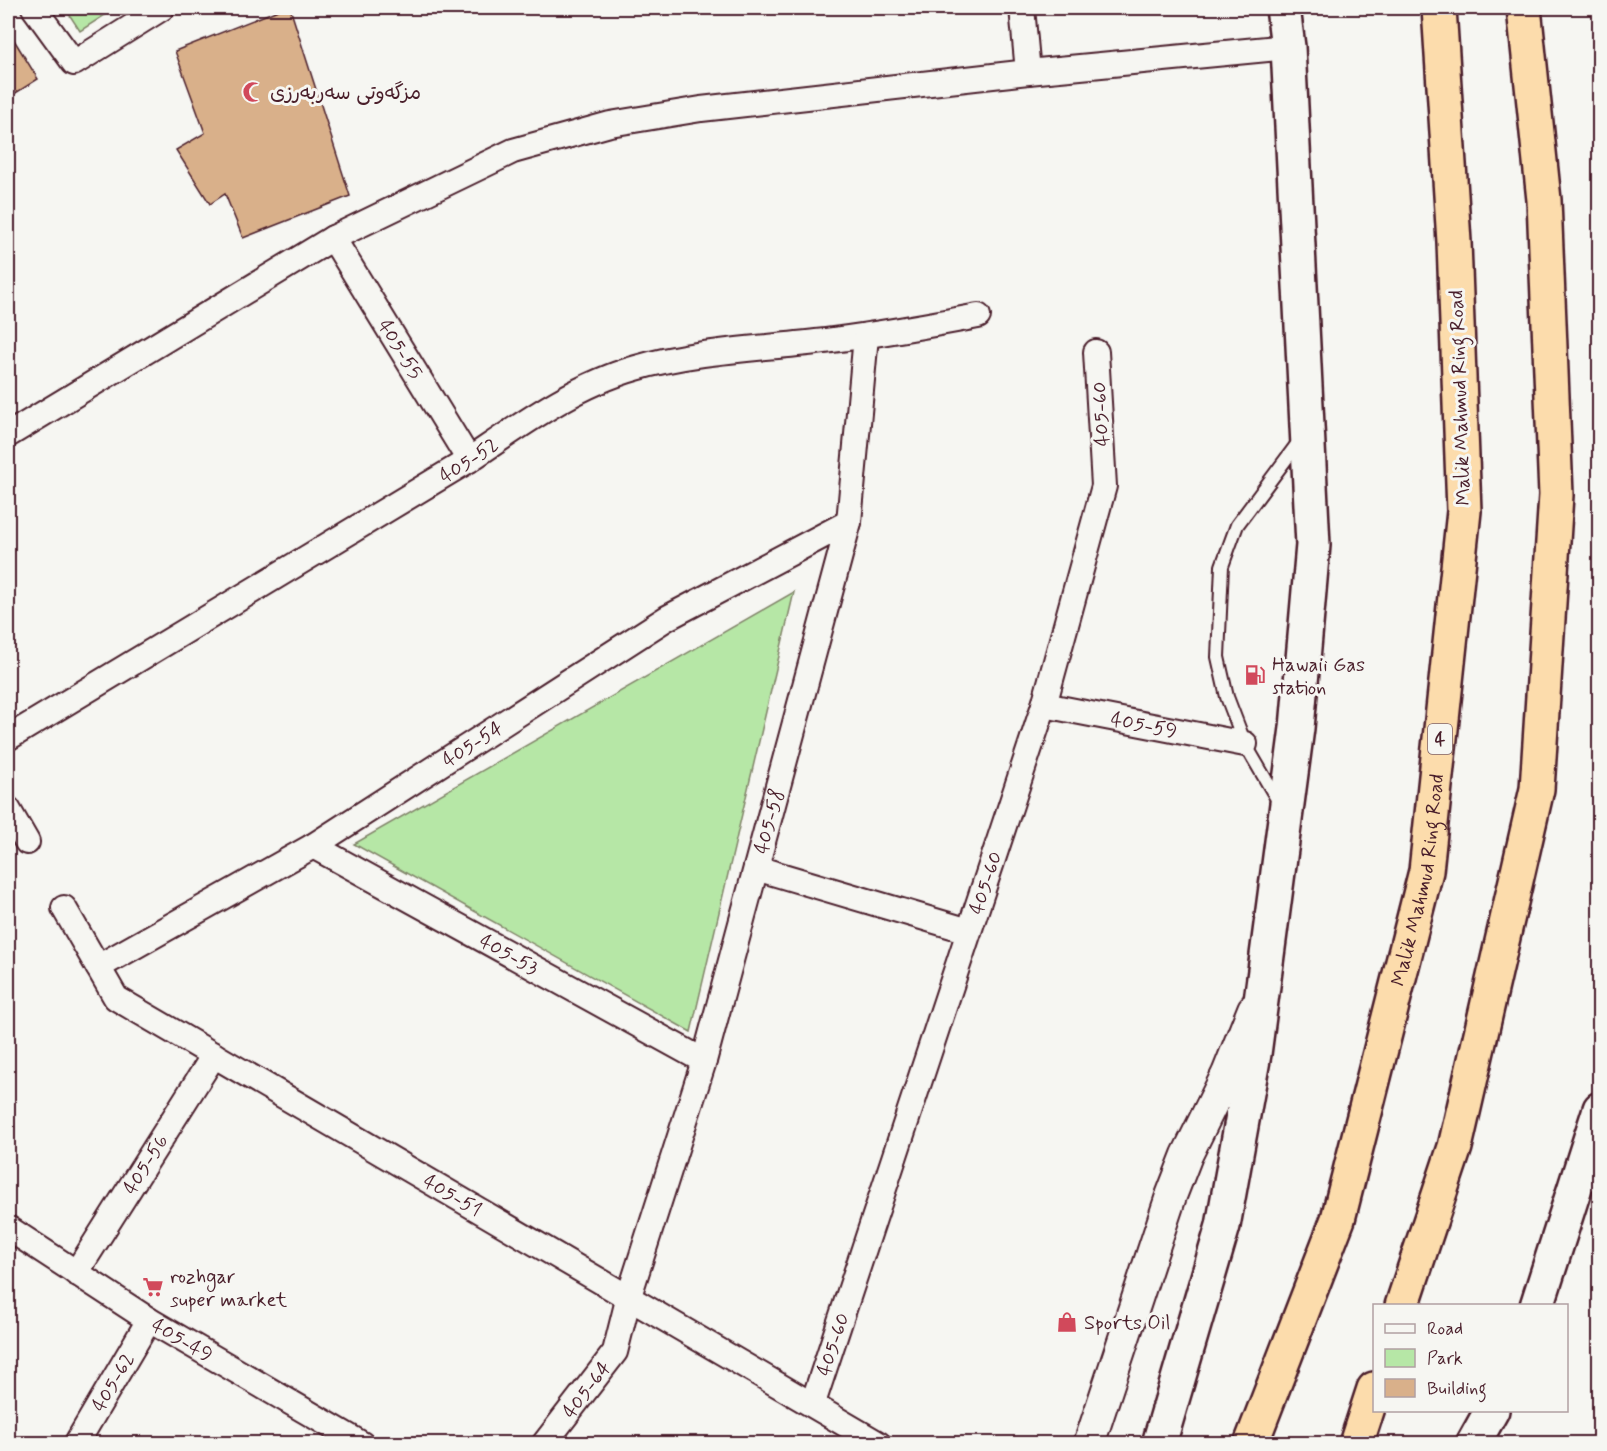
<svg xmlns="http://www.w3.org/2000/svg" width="1607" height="1451" font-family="Mynerve,'Playpen Sans Arabic',sans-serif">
<rect width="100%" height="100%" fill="#f6f6f2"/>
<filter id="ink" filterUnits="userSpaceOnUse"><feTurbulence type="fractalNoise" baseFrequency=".0167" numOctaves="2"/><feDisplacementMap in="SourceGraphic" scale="12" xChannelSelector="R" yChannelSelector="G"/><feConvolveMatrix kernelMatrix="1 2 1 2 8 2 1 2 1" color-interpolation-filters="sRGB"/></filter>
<g filter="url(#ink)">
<!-- green -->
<g fill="#b6e7a6" stroke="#808368" stroke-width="1.5">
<path d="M65,8H116L80,31Z"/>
<path d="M794,592L691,1032L354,844Z"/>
</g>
<!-- building -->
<g fill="#d9b08a" stroke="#4a1f2b" stroke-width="1.5">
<path d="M283,8H290L350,196L243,238L225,194L210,204L176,150L205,133L175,51Z"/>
<path d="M11,35L38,79L8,98V38Z"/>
</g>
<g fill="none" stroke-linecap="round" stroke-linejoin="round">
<!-- service casing -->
<g stroke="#4a1f2b" stroke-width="16">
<g id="service">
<path d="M1280,804L1245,744L1227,697L1218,657L1222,566L1237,525L1301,439"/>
<path d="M1581,1189L1600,1178"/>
</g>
</g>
<!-- minor casing -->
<g stroke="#4a1f2b" stroke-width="28">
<g id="minor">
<path d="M34,8L74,63L162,8"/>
<path d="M1022,8L1028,72"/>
<path id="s1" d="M333,238L469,460"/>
<path d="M8,435L333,238L513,151L610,124L701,109L1028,72L1288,47"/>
<path id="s2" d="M1044,705L1245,744"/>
<path id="s3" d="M8,738L469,460C521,425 575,385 636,368C694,351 756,349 816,342C871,336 924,326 978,316"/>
<path d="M8,809L27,842"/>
<path id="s4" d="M313,846L704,1061"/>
<path d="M756,868L969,931"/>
<path id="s5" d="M64,908L116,998L879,1444"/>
<path id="s6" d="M98,967L313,846L667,618L849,522"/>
<path id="s7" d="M8,1228L149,1320L362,1444"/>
<path id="s8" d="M76,1273L214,1055"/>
<path id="s9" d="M813,1403L1044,705L1104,486L1096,352"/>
<path id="s10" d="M76,1444L149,1320"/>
<path id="s11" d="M544,1444L615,1352L629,1296L704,1061L849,522L866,336"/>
</g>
</g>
<!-- tertiary casing -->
<g stroke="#4a1f2b" stroke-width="34">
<path id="tertiary" d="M1089,1444L1171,1196L1187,1155L1227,1074L1253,1009"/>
</g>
<!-- secondary casing -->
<g stroke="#4a1f2b" stroke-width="38">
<g id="secondary">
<path d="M1537,1306L1600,1109"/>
<path d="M1159,1444L1223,1226L1254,1054L1297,728L1313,545L1288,47L1283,8"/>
<path d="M1473,1444L1492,1410"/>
</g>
</g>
<!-- trunk casing -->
<g stroke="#4a1f2b" stroke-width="38">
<g id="trunk">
<path d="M1402,1306L1455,1147L1537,789L1556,495L1544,200L1524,8"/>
<path id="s12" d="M1251,1444L1338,1219L1426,871L1464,511L1454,242L1439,8"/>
<path d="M1356,1444L1374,1389"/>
</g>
</g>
<!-- service -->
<use href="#service" stroke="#f6f6f2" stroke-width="12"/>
<!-- minor -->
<use href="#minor" stroke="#f6f6f2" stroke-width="24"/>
<!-- tertiary -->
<use href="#tertiary" stroke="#f6f6f2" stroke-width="30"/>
<!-- secondary -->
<use href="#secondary" stroke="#f6f6f2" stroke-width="33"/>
<!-- trunk -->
<use href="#trunk" stroke="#fcdcac" stroke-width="33"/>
</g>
</g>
<!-- icons -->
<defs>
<g id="mosque-bare" transform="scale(1.62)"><path d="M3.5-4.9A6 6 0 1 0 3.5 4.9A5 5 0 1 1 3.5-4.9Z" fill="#d1495b" stroke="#f6f6f2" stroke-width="2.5" paint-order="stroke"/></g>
<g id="fuel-bare" transform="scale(1.62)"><path d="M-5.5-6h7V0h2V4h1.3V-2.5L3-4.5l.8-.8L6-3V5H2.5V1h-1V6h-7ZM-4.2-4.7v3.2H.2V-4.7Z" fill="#d1495b" stroke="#f6f6f2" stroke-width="2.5" paint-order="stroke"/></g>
<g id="supermarket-bare" transform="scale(1.62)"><path d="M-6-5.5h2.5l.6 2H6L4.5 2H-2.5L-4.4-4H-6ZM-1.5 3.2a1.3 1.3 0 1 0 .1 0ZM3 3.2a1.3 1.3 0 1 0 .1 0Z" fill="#d1495b" stroke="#f6f6f2" stroke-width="2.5" paint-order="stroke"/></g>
<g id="shop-bare" transform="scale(1.62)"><path d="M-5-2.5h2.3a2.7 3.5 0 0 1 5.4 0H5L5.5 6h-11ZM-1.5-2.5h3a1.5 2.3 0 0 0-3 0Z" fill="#d1495b" stroke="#f6f6f2" stroke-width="2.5" paint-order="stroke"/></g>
</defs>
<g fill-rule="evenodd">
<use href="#mosque-bare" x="253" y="92"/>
<use href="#fuel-bare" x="1255" y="675"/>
<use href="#supermarket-bare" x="153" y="1287"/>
<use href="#shop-bare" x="1067" y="1322"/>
</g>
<g text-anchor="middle" stroke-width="6" stroke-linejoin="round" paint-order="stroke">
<!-- shield labels -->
<rect fill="#f6f6f2" stroke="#7e6067" stroke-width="1.5" x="1428" y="724" width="24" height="30" rx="4.5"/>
<g font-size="18" font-weight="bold" fill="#4a1f2b">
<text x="1440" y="745">4</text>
</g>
<!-- poi labels -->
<g font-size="20" fill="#4a1f2b" stroke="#f6f6f2" text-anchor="start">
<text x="270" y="99">مزگەوتی سەربەرزی</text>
<text x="1272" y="671">Hawaii Gas<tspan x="1272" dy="23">station</tspan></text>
<text x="170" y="1283">rozhgar<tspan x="170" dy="23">super market</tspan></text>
<text x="1084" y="1329">Sports Oil</text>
</g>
<!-- street labels -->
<g font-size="20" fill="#4a1f2b" stroke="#f6f6f2">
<text dy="7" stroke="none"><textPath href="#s1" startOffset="130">405-55</textPath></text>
<text transform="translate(1459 398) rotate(-92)" y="7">Malik Mahmud Ring Road</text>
<text transform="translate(1100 414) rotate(-93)" y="7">405-60</text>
<text dy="7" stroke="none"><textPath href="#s3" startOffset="538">405-52</textPath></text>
<text dy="7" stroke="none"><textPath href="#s2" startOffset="102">405-59</textPath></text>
<text dy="7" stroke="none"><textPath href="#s6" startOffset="436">405-54</textPath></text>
<text dy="7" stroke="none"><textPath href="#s11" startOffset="669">405-58</textPath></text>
<text dy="7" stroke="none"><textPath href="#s12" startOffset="590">Malik Mahmud Ring Road</textPath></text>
<text dy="7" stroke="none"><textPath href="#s9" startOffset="548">405-60</textPath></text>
<text dy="7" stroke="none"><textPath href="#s4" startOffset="224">405-53</textPath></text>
<text dy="7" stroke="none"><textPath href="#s8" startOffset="129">405-56</textPath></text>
<text dy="7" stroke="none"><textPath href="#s5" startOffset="494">405-51</textPath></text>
<text dy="7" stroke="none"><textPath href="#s7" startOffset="207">405-49</textPath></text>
<text dy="7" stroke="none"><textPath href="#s9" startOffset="62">405-60</textPath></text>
<text dy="7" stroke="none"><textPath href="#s10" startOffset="72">405-62</textPath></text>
<text dy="7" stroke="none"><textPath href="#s11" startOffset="69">405-64</textPath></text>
</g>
</g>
<!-- margin -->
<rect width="1607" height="1451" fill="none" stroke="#f6f6f2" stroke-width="30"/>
<rect x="15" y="15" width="1577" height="1421" fill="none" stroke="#4a1f2b" stroke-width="2" filter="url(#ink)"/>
<!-- legend -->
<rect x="1373" y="1304" width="195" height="108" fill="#f6f6f2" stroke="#b1a0a2" stroke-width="1.5"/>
<rect x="1385" y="1324" width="30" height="9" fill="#f6f6f2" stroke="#b1a0a2" stroke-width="1.5"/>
<text x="1427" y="1334" font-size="18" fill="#4a1f2b">Road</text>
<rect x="1385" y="1349" width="30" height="18" fill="#b6e7a6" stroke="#b1a0a2" stroke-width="1.5"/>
<text x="1427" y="1364" font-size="18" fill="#4a1f2b">Park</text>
<rect x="1385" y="1379" width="30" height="18" fill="#d9b08a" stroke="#b1a0a2" stroke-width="1.5"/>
<text x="1427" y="1394" font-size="18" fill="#4a1f2b">Building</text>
</svg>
